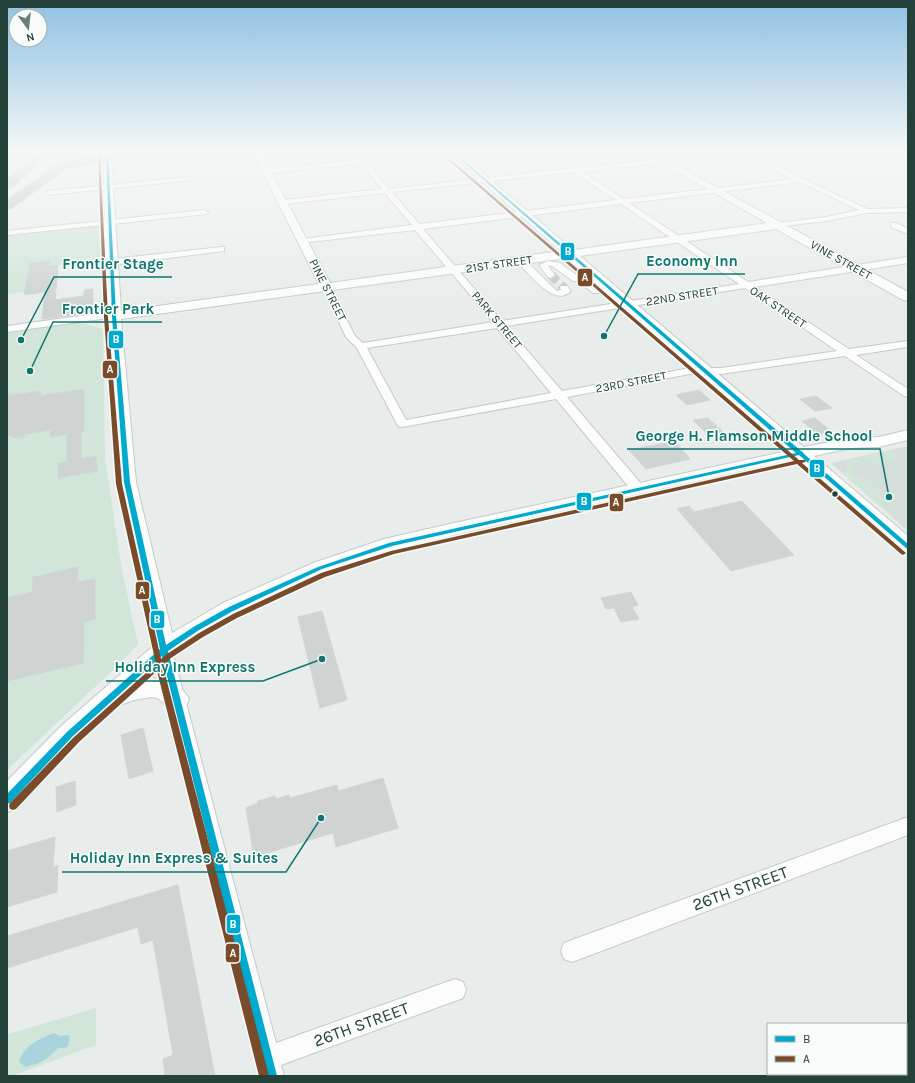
<svg xmlns="http://www.w3.org/2000/svg" width="915" height="1083" font-family="Karla,sans-serif">
<rect width="100%" height="100%" fill="#e8edeb"/>
<!-- built -->
<path fill="#d6dedb" d="M908,446V531L831,463Z"/>
<!-- green -->
<g fill="#d1e6d8">
<path d="M102,226V260L28,268L25,292L7,294V235Z"/>
<path d="M79,322L103,329L105,458L121,565L138,644L114,669L7,770V333Z"/>
<path d="M892,450C895,453 900,455 898,460C887,465 876,463 863,462V459L861,457Z"/>
<path d="M859,458L860,459L859,462C854,463 851,467 853,473C859,478 866,479 873,484C880,489 880,498 889,503L879,505L844,475L848,467L842,461Z"/>
<path d="M96,1008V1045L12,1076H7L8,1034Z"/>
</g>
<!-- water -->
<path fill="#a9d4db" d="M54,1033L60,1036L67,1035L70,1036L68,1046L65,1048H58C47,1060 41,1063 26,1067L19,1062C23,1046 40,1038 54,1033Z"/>
<!-- building -->
<g fill="#cfd4d2" stroke="#d1d6d4">
<path d="M50,261L49,266L58,265L55,300L84,296V290L93,289V312L42,319L45,292L24,295L30,263Z"/>
<path d="M84,389V431H81V459L96,456L97,471L58,478V463L67,461V434L50,437L51,430L25,434V436L12,438V435L7,436V396L41,391L40,396Z"/>
<path d="M699,390L710,400L687,405L676,395Z"/>
<path d="M816,396L832,408L815,411L800,399Z"/>
<path d="M708,418L725,434L710,437L693,420Z"/>
<path d="M815,418L831,431L818,434L802,421Z"/>
<path d="M675,441L690,459L646,469L629,450Z"/>
<path d="M742,501L794,555L731,571L677,509L689,506L694,512Z"/>
<path d="M78,567V582L95,579V619L84,622L83,663L7,681V598L32,592L33,577Z"/>
<path d="M631,592L638,605L632,607L639,619L621,622L614,608L606,609L601,598Z"/>
<path d="M322,611L347,700L320,708L298,617Z"/>
<path d="M143,728L153,771L129,779L121,735Z"/>
<path d="M383,778L398,828L336,847L333,833L254,857L246,808L258,803V801L275,796L276,799L289,795L290,798L337,785L338,791Z"/>
<path d="M75,781L76,805L57,812L56,787Z"/>
<path d="M55,837L53,867L58,865L57,892L7,907V851Z"/>
<path d="M178,885L215,1076H165L163,1059L173,1055L153,940L141,944L138,927L7,968V936Z"/>
</g>
<g fill="none" stroke-linecap="round" stroke-linejoin="round">
<!-- street-tunnel -->
<path stroke="#c1cbc8" stroke-width="9" stroke-dasharray="9 4.5" stroke-linecap="butt" d="M551,275L564,288"/>
<!-- street casing -->
<g stroke="#c5cac8" stroke-width="2">
<g id="street">
<path d="M15,153H22L7,162V157Z"/>
<path d="M145,153H166L163,155L108,160L105,158L108,156Z"/>
<path d="M352,153H358L364,159L432,153H451L448,155L367,163L389,189L569,169L547,153H554L577,168L719,153H737L734,155L582,172L624,199L793,179L741,153H748L867,209L908,208V212L866,213L826,221L776,227V223H779L826,217L859,210L800,182L629,203L748,282L908,257V263L755,287L849,349L908,341V347L856,355L908,389V397L904,396L845,356L721,374H690L567,397L643,486L644,489L643,492H633L556,399L402,427L398,426L357,348L346,337L323,288L324,286H330L355,336L363,343L493,322L415,230L300,243L299,241L303,239L412,225L385,193L284,204L280,202L284,200L382,189L361,164L268,173L265,171L268,169L358,160ZM574,172L616,200L419,224L392,192ZM621,204L739,284L502,321L423,229ZM745,288L837,351L721,368H690L562,391L506,326ZM497,328L551,393L406,420L367,348Z"/>
<path d="M190,177L193,179L192,180L49,195L45,193L49,191Z"/>
<path d="M204,210L208,212L207,214L7,235V231Z"/>
<path d="M891,223H897L908,229V234L891,227Z"/>
<path d="M221,247H224V251L113,265L109,262L113,259Z"/>
<path d="M521,258L524,259L557,291L561,290L560,288L561,286H567L571,291C554,308 530,274 518,263L517,261L518,259Z"/>
<path d="M548,261L560,263L578,276L600,274L601,276L600,278L588,280L601,291L599,293H593L579,281H573L552,266H548L555,275L551,278L548,277L539,265Z"/>
<path d="M101,313H114L119,316L114,319H101L7,332V326Z"/>
<path d="M164,644L170,646L172,650L276,1043L455,979L463,982L466,990L463,998L281,1065L284,1076H260L156,650L158,646Z"/>
<path d="M908,817V835L572,962L564,959L561,951L564,943L572,940Z"/>
</g>
</g>
<!-- secondary casing -->
<g stroke="#c3cbc8" stroke-width="2">
<path id="secondary" d="M103,153H111L121,311L319,284L253,153H261L330,283L560,251L450,153H459L573,250L767,223L644,153H654L908,292V301L903,300L776,229L580,256L804,447L850,438L879,437L908,430V440L879,447L850,448L814,456L908,536V554L901,552L796,459L454,535L395,550L357,562L327,573L239,615L205,634L172,656L148,678C164,678 182,685 189,699L186,706L177,709L168,706L157,698L152,697L134,700L117,706L79,742L17,809L7,812V781L61,726L152,647L118,482L107,316ZM567,258L787,451L454,523L384,539L313,563L223,603L172,633L136,482L121,319Z"/>
</g>
<!-- highway casing -->
<g stroke="#c3ccc9" stroke-width="2">
<g id="highway">
<path d="M39,153H50L11,188L7,189V180Z"/>
<path d="M108,155L113,158L112,160L66,168L11,208L7,209V201L58,164L71,160Z"/>
</g>
</g>
<!-- street -->
<use href="#street" fill="#fcfcfc" fill-rule="evenodd"/>
<!-- secondary -->
<use href="#secondary" fill="#fcfcfc" fill-rule="evenodd"/>
<!-- highway -->
<use href="#highway" fill="#bcc4c2" fill-rule="evenodd"/>
<!-- bus-1 casing -->
<g stroke="#f7fbf9" stroke-width="3">
<path id="bus-1" d="M106,153H108L116,316L130,482L166,645L195,626L229,607L318,567L389,543L796,453L453,153H455L801,451L803,452V453L908,544V549L906,548L799,455L392,546L322,569L233,611L199,630L168,651L277,1076H267L162,656L73,736L10,803L7,804V794L67,732L160,649L124,482L112,316Z"/>
</g>
<!-- bus-2 casing -->
<g stroke="#f7fbf9" stroke-width="3">
<path id="bus-2" d="M98,153H100L108,317L122,484L161,659L167,654L199,633L233,614L321,573L391,551L794,461L448,160L449,158L799,460H805L806,461L805,462L802,463L906,553L903,555L901,554L797,464L394,554L325,577L237,618L203,637L171,658L163,666L269,1076H259L157,671L79,742L16,809L13,810L10,809L9,806L10,803L73,738L156,664L116,484L104,317Z"/>
</g>
<!-- bus-1 -->
<use href="#bus-1" fill="#00a9ce" fill-rule="evenodd"/>
<!-- bus-2 -->
<use href="#bus-2" fill="#7a4b2a" fill-rule="evenodd"/>
</g>
<!-- sky -->
<linearGradient id="sky" x2="0" y2="1"><stop stop-color="#8fc1e3"/><stop offset="0.5" stop-color="#f5f7f6"/><stop offset="1" stop-color="#f5f7f6" stop-opacity="0"/></linearGradient>
<rect width="915" height="304" fill="url(#sky)"/>
<!-- markers -->
<circle fill="#24423a" stroke="#f7fbf9" stroke-width="1.5" cx="835" cy="494" r="3.5"/>
<g text-anchor="middle" stroke-width="3" stroke-linejoin="round" paint-order="stroke">
<!-- far-street labels -->
<g font-size="12" fill="#24423a" stroke="#f7fbf9">
<text transform="translate(841 260) rotate(29)" y="4">VINE STREET</text>
<text transform="translate(499 264) rotate(-8)" y="4">21ST STREET</text>
<text transform="translate(328 290) rotate(63)" y="4">PINE STREET</text>
<text transform="translate(682 296) rotate(-9)" y="4">22ND STREET</text>
<text transform="translate(778 307) rotate(34)" y="4">OAK STREET</text>
<text transform="translate(497 320) rotate(50)" y="4">PARK STREET</text>
<text transform="translate(631 382) rotate(-11)" y="4">23RD STREET</text>
</g>
<!-- near-street labels -->
<g font-size="17" fill="#24423a" stroke="#f7fbf9">
<text transform="translate(740 888) rotate(-20)" y="6">26TH STREET</text>
<text transform="translate(361 1024) rotate(-20)" y="6">26TH STREET</text>
</g>
</g>
<!-- callouts -->
<path fill="none" stroke="#0f766e" stroke-width="1.5" d="M604 336L638 274H745M21 340L54 277H172M30 371L53 322H162M889 497L880 449H627M322 659L263 681H106M321 818L286 872H62"/>
<g fill="#0f766e" stroke="#f7fbf9" stroke-width="1.5">
<circle cx="604" cy="336" r="4"/>
<circle cx="21" cy="340" r="4"/>
<circle cx="30" cy="371" r="4"/>
<circle cx="889" cy="497" r="4"/>
<circle cx="322" cy="659" r="4"/>
<circle cx="321" cy="818" r="4"/>
</g>
<g font-size="15" text-anchor="middle" font-weight="bold" fill="#0f766e" stroke="#f7fbf9" stroke-width="3" stroke-linejoin="round" paint-order="stroke">
<text x="692" y="266">Economy Inn</text>
<text x="113" y="269">Frontier Stage</text>
<text x="108" y="314">Frontier Park</text>
<text x="754" y="441">George H. Flamson Middle School</text>
<text x="185" y="672">Holiday Inn Express</text>
<text x="174" y="863">Holiday Inn Express &amp; Suites</text>
</g>
<g stroke="#f7fbf9" stroke-width="1.5">
<rect x="560" y="242" width="15" height="19" rx="4" fill="#00a9ce"/>
<rect x="577" y="268" width="16" height="19" rx="4" fill="#7a4b2a"/>
<rect x="108" y="330" width="16" height="19" rx="4" fill="#00a9ce"/>
<rect x="102" y="360" width="16" height="19" rx="4" fill="#7a4b2a"/>
<rect x="809" y="459" width="16" height="19" rx="4" fill="#00a9ce"/>
<rect x="576" y="492" width="16" height="19" rx="4" fill="#00a9ce"/>
<rect x="609" y="493" width="15" height="19" rx="4" fill="#7a4b2a"/>
<rect x="135" y="581" width="15" height="19" rx="4" fill="#7a4b2a"/>
<rect x="150" y="610" width="15" height="19" rx="4" fill="#00a9ce"/>
<rect x="226" y="914" width="15" height="20" rx="4" fill="#00a9ce"/>
<rect x="225" y="943" width="15" height="20" rx="4" fill="#7a4b2a"/>
</g>
<g font-size="11" text-anchor="middle" font-weight="bold" fill="#fff">
<text x="568" y="255">B</text>
<text x="585" y="281">A</text>
<text x="116" y="343">B</text>
<text x="110" y="373">A</text>
<text x="817" y="472">B</text>
<text x="584" y="505">B</text>
<text x="616" y="506">A</text>
<text x="142" y="594">A</text>
<text x="157" y="623">B</text>
<text x="233" y="928">B</text>
<text x="233" y="957">A</text>
</g>
<!-- border -->
<rect width="915" height="1083" fill="none" stroke="#24423a" stroke-width="16"/>
<!-- legend -->
<rect x="767" y="1023" width="140" height="52" fill="#f7fbf9" stroke="#a3b1ad"/>
<rect x="775" y="1036" width="20" height="6" fill="#00a9ce" stroke="#a3b1ad"/>
<text x="803" y="1043" font-size="12" fill="#24423a">B</text>
<rect x="775" y="1056" width="20" height="6" fill="#7a4b2a" stroke="#a3b1ad"/>
<text x="803" y="1063" font-size="12" fill="#24423a">A</text>
<!-- north arrow -->
<g transform="translate(28 28) rotate(165)"><circle r="19" fill="#f7fbf9" stroke="#a3b1ad"/>
<path d="M0-3L7 15L0 10L-7 15Z" fill="#697e78"/>
<text y="-6" font-size="11" font-weight="bold" text-anchor="middle" fill="#24423a">N</text>
</g>
</svg>
